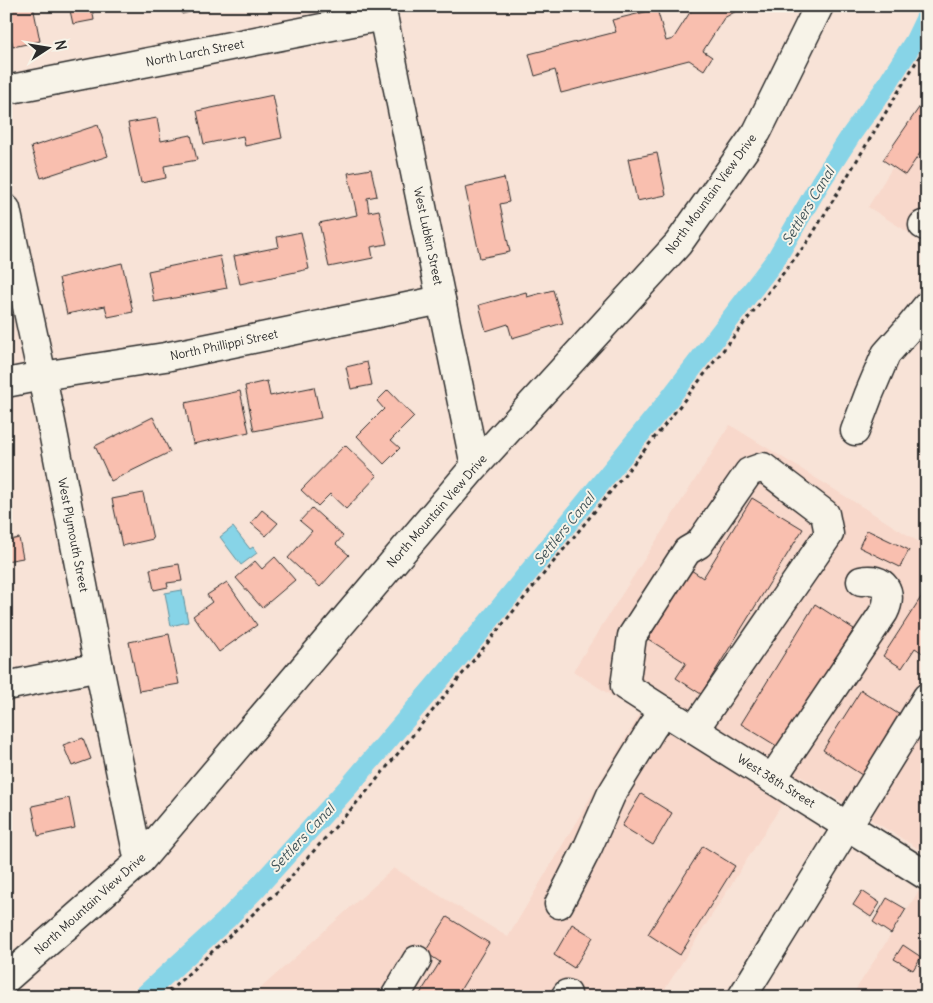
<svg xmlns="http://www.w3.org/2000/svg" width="933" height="1003" font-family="Delius,sans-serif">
<rect width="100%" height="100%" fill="#f8e3d7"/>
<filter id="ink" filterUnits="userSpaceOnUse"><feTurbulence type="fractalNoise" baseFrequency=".02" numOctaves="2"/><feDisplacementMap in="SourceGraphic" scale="10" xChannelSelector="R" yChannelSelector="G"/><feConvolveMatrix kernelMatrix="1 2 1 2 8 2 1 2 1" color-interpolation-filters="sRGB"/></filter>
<g filter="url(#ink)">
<!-- built -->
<g fill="#f8d8cb">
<path d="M927,111V244L868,207Z"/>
<path d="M730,425L927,547V854L800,776L660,997H251L394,868L508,937L640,714L573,671Z"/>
<path d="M927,880V997H851L915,897Z"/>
</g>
<!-- water -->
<g fill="#87d4e7" stroke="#62909c">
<path d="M233,527L250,549L253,547L257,553L241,565L220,537Z"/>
<path d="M182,590L188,622L171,626L165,593Z"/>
</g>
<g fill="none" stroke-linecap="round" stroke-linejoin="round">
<!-- canal -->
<path stroke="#87d4e7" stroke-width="20" d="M142,997L226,920L256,889L350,785L476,637L669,399L776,259L820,183L851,135L884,89L915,40L927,15"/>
</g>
<!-- building -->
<g fill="#f9bfaf" stroke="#2b2b2b">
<path d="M6,6H33L40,41L13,47L6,15Z"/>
<path d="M69,6H103L92,8L94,20L73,24Z"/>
<path d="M180,6H202L203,9L182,14Z"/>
<path d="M694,6H745L724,18L703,51L712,57L704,70L689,60L561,93L555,70L535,76L529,54L616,32L612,20L657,9L666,41L673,39Z"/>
<path d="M273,95L282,138L245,146L243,136L204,144L197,111Z"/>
<path d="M927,96V143L905,175L883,160Z"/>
<path d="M157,118L161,141L191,135L197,160L164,166L166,178L141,183L128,123Z"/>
<path d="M98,125L108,156L41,178L31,147Z"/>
<path d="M657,153L666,195L637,201L628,159Z"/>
<path d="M371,169L377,196L367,198L369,212L379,210L387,244L371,247L373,258L329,267L319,223L357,215L348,173Z"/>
<path d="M504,178L509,202L500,204L510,252L480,258L465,187Z"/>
<path d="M301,232L309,269L240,284L234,256L279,247L277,237Z"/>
<path d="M220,256L227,288L154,302L148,271Z"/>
<path d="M122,263L133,312L108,317L105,306L67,314L59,278Z"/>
<path d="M553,290L563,323L512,338L508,324L486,331L479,305L526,292L527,297Z"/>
<path d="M367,362L372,385L351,389L346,367Z"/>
<path d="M267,381L270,396L314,387L321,418L254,431L245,386Z"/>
<path d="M388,390L414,417L391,440L400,448L384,464L357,436L384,409L377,401Z"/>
<path d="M240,391L249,432L193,444L185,403Z"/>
<path d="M153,417L170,452L111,481L95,446Z"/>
<path d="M345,445L377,476L346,509L330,494L318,506L301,490Z"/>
<path d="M143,493L153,539L122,546L112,499Z"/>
<path d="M752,498L803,529L701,694L676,678L686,663L648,639L691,570L703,578Z"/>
<path d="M312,508L343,536L336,544L349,555L320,587L288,558L312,531L300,521Z"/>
<path d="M262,510L278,523L266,536L251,523Z"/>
<path d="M867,530L909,550L900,567L859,547Z"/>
<path d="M19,538L23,558L6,561V541Z"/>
<path d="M275,557L295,580L262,608L236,578L255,561L262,569Z"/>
<path d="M179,564L182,581L167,583L168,587L154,590L150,569Z"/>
<path d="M227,582L257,625L219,652L193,616L212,602L207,595Z"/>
<path d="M927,588V656L915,648L902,668L883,656Z"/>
<path d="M815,604L854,629L780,748L741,724Z"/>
<path d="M169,634L179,684L139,691L129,642Z"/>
<path d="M861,690L900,715L862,775L823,750Z"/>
<path d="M83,738L91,759L72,766L63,745Z"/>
<path d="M641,794L672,813L653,845L622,826Z"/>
<path d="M69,798L75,828L38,836L32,806Z"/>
<path d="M703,846L735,866L680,955L648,934Z"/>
<path d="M862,891L880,903L871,917L853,905Z"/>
<path d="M887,898L906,909L891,934L873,922Z"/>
<path d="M447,917L489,943L456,997H418L440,962L425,952Z"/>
<path d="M572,924L593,937L574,968L554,955Z"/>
<path d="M903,945L921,957L913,970L894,959Z"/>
</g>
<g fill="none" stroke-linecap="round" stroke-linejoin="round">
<!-- minor casing -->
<g stroke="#2b2b2b" stroke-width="31">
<g id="minor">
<path d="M381,6L475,466"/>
<path d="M6,90L383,16"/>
<path d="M6,209L42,376L99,667L139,862"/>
<path d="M923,225L927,227"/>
<path d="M6,383L42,376L165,357L441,300"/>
<path d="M855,431L869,394L886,354L910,327L927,306"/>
<path d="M6,686L99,667"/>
<path d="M694,730L829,534L825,514L763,467L749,472L699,544L687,551L632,636L625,686L664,711L927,876"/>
<path d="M772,779L884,612C894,592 884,576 861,581"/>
<path d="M559,904L588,847L611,795L652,728L664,711"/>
<path d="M6,979L139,862L475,466L678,244L757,132L819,6"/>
<path d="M395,997L417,960"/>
<path d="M565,997L567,994"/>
<path d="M742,997L927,697"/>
</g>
</g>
<!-- path -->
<path stroke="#2b2b2b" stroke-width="3" stroke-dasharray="4 4" stroke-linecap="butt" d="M163,997L279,890L369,789L668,421L809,240L927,44"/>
<!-- minor -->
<use href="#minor" stroke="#f7f3e8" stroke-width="28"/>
</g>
</g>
<g text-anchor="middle" stroke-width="4" stroke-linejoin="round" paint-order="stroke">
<!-- street labels -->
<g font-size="12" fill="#2b2b2b" stroke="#f7f3e8">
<text transform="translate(195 53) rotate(-11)" y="4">North Larch Street</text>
<text transform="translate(711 194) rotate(-54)" y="4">North Mountain View Drive</text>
<text transform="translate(428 236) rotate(78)" y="4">West Lubkin Street</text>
<text transform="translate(224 345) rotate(-12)" y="4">North Phillippi Street</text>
<text transform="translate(437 511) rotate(-49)" y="4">North Mountain View Drive</text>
<text transform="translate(73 535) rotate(79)" y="4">West Plymouth Street</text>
<text transform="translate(776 781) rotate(32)" y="4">West 38th Street</text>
<text transform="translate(90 904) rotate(-42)" y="4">North Mountain View Drive</text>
</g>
<!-- water labels -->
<g font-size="14" font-style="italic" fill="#42555a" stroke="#f7f3e8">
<text transform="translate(808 206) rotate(-59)" y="5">Settlers Canal</text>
<text transform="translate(564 529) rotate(-51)" y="5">Settlers Canal</text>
<text transform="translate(302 838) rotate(-47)" y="5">Settlers Canal</text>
</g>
</g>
<!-- margin -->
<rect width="933" height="1003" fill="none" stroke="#f7f3e8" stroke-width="25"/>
<rect x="12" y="12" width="908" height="978" fill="none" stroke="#2b2b2b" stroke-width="2" filter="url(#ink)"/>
<!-- north arrow -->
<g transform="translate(48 48) rotate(78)" stroke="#f7f3e8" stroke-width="4" paint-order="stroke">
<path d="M0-4L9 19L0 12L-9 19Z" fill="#2b2b2b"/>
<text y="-8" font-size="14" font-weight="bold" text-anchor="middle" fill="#2b2b2b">N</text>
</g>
</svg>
